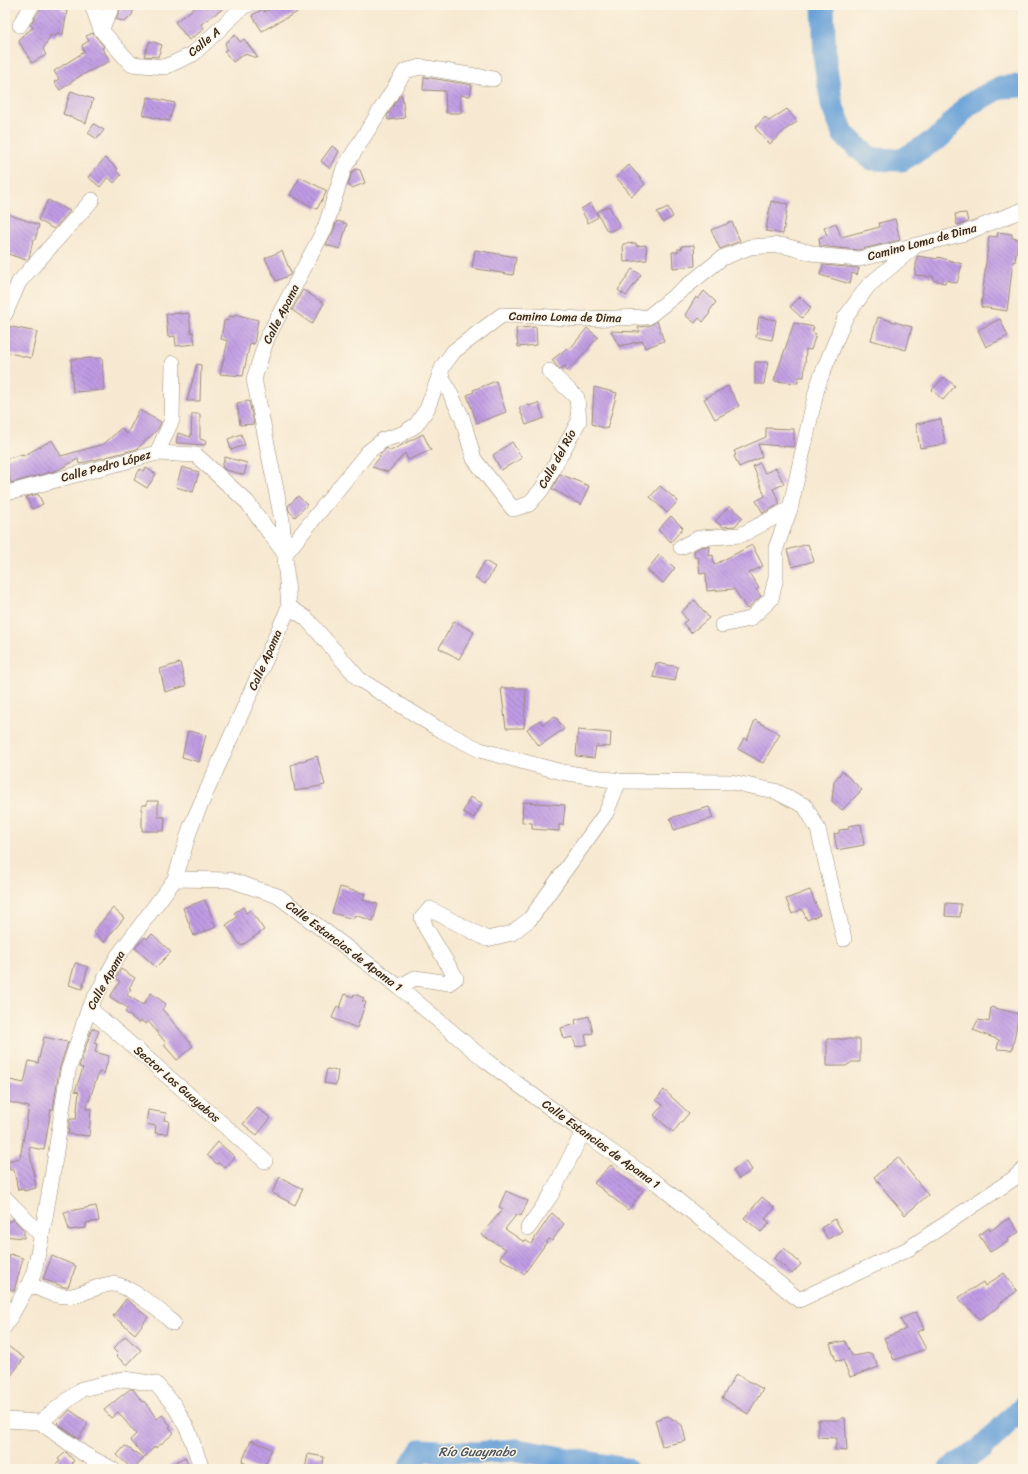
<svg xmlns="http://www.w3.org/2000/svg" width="1028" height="1474" font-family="Sriracha,sans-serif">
<defs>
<pattern id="building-back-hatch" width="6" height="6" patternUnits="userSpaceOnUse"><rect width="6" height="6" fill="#bf9be4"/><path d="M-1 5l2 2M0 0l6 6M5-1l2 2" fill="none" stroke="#9c7fb8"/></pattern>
</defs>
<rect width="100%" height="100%" fill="#fcf5e5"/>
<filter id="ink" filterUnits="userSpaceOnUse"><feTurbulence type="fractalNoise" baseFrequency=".025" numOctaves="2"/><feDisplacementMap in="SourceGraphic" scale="8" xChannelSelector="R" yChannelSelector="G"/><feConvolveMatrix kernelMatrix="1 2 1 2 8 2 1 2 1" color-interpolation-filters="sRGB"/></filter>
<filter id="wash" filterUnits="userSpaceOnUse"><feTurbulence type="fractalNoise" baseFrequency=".012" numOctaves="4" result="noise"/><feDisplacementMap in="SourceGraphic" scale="16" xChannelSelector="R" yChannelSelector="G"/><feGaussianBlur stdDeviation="0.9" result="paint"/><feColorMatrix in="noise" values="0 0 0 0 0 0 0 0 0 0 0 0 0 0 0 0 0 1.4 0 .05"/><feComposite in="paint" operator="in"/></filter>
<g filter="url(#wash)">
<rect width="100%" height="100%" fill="#f7e9d1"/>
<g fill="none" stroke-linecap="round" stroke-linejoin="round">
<!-- river -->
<g stroke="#6aa2d8" stroke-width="23">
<path d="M823,5L825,62L832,105L844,135L871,159L902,160L940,137L968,105L1001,87L1023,86"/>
<path d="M409,1469L421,1450L476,1453L517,1450L626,1469"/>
<path d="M950,1469L982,1448L1023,1407"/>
</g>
</g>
<g id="blocks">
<!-- building -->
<g fill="url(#building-back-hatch)">
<path d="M41,5H63L61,9L67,11L63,34L57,33L55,37L51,35L43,49L46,55L32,63L19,42L22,36L34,27L30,25L40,10Z"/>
<path d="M122,5H135L132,15L125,22L116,19Z"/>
<path d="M199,5H228L201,24L204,29L189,40L175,22Z"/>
<path d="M276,5H312L282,20L262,31L252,15L263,9L264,12Z"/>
<path d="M93,33L104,47L102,48L110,61L80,76L60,90L54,82L59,79L54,71L84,52L82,45L89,41L86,36Z"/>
<path d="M235,35L240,42L244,39L258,58L244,54L233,62L224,51L227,49L225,43Z"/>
<path d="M150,41L162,45L158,57L144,56Z"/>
<path d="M424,77L472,85L470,96L460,95L461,113H446L445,91L423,90Z"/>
<path d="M71,91L93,99L86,123L63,114Z"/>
<path d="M400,95H402L405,118L388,120L387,116Z"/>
<path d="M148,97L175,103L169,121L143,115Z"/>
<path d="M787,109L797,122L786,129L770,144L755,128L765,117L769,121Z"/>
<path d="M94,124L104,130L97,139L88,133Z"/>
<path d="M332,146L339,151L330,169L321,161Z"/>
<path d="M105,158L118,169L116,171L121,175L114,183L108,177L100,187L88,177Z"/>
<path d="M629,165L645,184L632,196L616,177Z"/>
<path d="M356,169L360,170L365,183L352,188L348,185L352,172Z"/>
<path d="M300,177L327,191L317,209L290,195Z"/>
<path d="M48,200L70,211L54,229L38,220Z"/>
<path d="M771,201L788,204L783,234L766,231Z"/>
<path d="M591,203L598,217L588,223L581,209Z"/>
<path d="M609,206L620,226L611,231H607L597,212Z"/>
<path d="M668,207L673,217L663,222L657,212Z"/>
<path d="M5,213L39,225L35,240H33L29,258L26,260L5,253Z"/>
<path d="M966,213L968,222L957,225L955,214Z"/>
<path d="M895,219L900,240L858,250L820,246L819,238L827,235L824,228L836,223L841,237L880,227L879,223Z"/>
<path d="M337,221L347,224L340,249L326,245L333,232Z"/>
<path d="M732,222L740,241L720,249L711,230Z"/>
<path d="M998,232L1012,234V238L1018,239L1015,262L1013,261L1007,311L981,307L989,236L997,237Z"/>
<path d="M636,243V246L646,245L647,260L624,262L623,244Z"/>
<path d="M694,245L695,266L673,268L672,252H678V249H682L681,246Z"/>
<path d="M475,250L516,257L513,275L472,268Z"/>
<path d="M282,251L291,273L290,275L276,281L265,258Z"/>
<path d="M917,256L937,259L938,257L962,264L957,283L946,280L945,283L933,280L934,277L915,275Z"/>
<path d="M823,265L858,268H859L857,275L852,273L850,284L820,275Z"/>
<path d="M632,269L641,275L626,296L618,290Z"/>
<path d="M303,290L324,303L312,324L292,310Z"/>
<path d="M704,291L716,302L709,312L710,313L703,322L699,318L695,323L685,315L696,297L698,299Z"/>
<path d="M800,297L811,308L802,318L790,307Z"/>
<path d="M181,313V314L189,313L191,333L193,332L195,344L176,346L175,336L168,337L166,314Z"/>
<path d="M234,314L258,320L254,344L250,343L243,376L220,374L228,341L221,339L224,321L228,320L229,316L234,317Z"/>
<path d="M759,317L776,320L772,340L756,337Z"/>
<path d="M878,317L912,327L906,350L871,340Z"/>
<path d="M1000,319L1008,336L986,347L978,330Z"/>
<path d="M657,321L664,341L645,348L643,341L619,346L611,331L640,332L638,327L649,326Z"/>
<path d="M794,323L814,327L812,332L816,334L811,350L806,349L804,377H798V383L774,381Z"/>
<path d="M7,326L37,332L31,358L5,352V335Z"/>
<path d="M536,327L537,345L518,347L516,328Z"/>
<path d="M587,328L598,337L576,363L567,371L565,366L560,370L552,360L567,348L569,350Z"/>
<path d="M102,358L104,390L73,392L71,359Z"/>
<path d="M755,362H768L764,384H755Z"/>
<path d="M197,364L201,365L200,401H187Z"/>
<path d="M944,377L955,386L943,400L932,390Z"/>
<path d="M496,381L506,412L477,423L467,395L474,392L473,390Z"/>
<path d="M728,386L739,406L715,419L704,399Z"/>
<path d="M594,387L617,393L607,429L592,424Z"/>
<path d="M249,401L254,424L240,425L237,403Z"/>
<path d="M538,403L544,418L526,425L519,408L528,404L529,406Z"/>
<path d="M139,410L161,422L158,429L137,449L79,464L78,459L58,470L11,483L5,459L23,454V456L52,440L61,456L104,444L121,428L127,434Z"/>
<path d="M192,414H200V439L206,441L205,445L176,443L178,433L191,437Z"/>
<path d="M941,419L945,444L920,448L916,424Z"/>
<path d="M766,428L794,429V447L758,444L762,457L739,467L734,456L736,455L734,451L766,437Z"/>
<path d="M241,434L245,445L231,450L228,439Z"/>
<path d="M423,434L431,450L408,460L405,453L388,472L372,467L380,457L379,456L387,448L390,451Z"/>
<path d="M512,442L522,458L501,470L493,455Z"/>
<path d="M225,457L247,463L244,475L226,470L222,467Z"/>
<path d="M760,463L765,473L776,468L784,484L773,489L780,504L763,513L756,501L765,496L753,466Z"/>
<path d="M182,467L199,472L193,492L176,487Z"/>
<path d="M146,468L156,474L147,488L134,480L140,469L144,471Z"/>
<path d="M560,474L589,486L581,505L552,489Z"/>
<path d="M660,486L678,501L667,513L650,497Z"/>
<path d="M38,494L43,504L32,509L26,497Z"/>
<path d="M298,496L307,505L295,517L289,511L288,506Z"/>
<path d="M730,506L743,518L735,526L723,527L715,521Z"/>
<path d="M671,516L683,528L671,542L658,530Z"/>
<path d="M808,544L814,561L792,567L787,550Z"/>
<path d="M752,545L763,566L749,573L759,588L756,590L761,596L747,609L734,589L707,591L706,573L700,574L698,557L695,558L694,551L701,547L710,546L709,556L713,555L714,565Z"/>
<path d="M659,555L675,568L663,583L647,570Z"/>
<path d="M485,561L495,567L485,584L475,578Z"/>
<path d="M695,600L709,618L691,633L683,623L687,620L681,612Z"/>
<path d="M454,621L474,632L459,659L439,648Z"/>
<path d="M180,663L186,686L165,692L160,669Z"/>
<path d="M656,663L678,667L675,681L653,677Z"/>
<path d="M501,688H526L524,728H506Z"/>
<path d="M555,716L564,729L539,746L527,729L540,720L543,724Z"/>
<path d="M755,720L780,734L763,763L738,749L744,738L747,740Z"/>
<path d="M578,730L611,733L610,747L596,746L594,758L576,756Z"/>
<path d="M188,731L206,735L199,762L182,757Z"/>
<path d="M317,756L325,785L295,791L291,765Z"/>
<path d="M842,771L862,790L842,810L832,801L834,782Z"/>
<path d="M470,797L482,803L474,818L463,812Z"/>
<path d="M147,801H158V817H165L164,831H142V805H147Z"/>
<path d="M523,802L565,805L563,825H559V831L532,829V823L522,822Z"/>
<path d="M709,807L713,818L674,830L670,818Z"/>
<path d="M861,824L864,845L837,850L834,834L839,833V830L849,829L848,826Z"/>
<path d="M340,887L365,894L363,900L378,904L373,921L355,915L353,919L332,913Z"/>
<path d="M810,890L820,915L807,920L802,909L792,914L786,899Z"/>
<path d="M205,900L216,927L194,936L183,908Z"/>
<path d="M946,903L961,904L960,917L945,916Z"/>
<path d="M243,907L246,913L250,910L264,930L241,946L226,925L237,917L234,913Z"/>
<path d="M113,908L124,918L104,942L93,932Z"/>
<path d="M152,934L171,952L156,967L135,948L145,937L147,939Z"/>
<path d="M75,963L88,967L82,989L69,985Z"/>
<path d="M121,969L135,978L129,988L131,989L127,995L143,1005L151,993L166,1004L162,1009L193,1046L177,1060L164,1045L166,1043L148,1021L146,1024L141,1021L139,1023L125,1012L128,1008L110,997L120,981L116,978Z"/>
<path d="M345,994L353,997L354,994L364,998L362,1001L366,1002L357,1028L332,1018L337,1006L340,1008Z"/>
<path d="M991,1007L1019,1014L1012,1050L997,1049L999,1040L973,1030L978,1020L989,1022Z"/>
<path d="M589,1016L593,1033L585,1035L587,1044L576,1047L573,1037L564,1039L561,1028L576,1024L575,1020Z"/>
<path d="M92,1028L99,1031L94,1043L97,1044L95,1052L109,1056L104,1074L99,1072L86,1109H91L89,1136L68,1134L70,1119H76L79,1092L75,1091L83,1068L79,1067Z"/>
<path d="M44,1037L68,1042L59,1070L53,1110L51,1109L44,1150L29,1147L36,1188L24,1191V1189L18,1190L14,1170H10L8,1161L20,1158L29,1107L5,1101V1079L24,1083L29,1061L38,1063Z"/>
<path d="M827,1039H860V1062H852L846,1066H827Z"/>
<path d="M327,1069L338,1071L336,1085L324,1083Z"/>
<path d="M664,1090L689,1113L673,1132L654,1115L663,1105L656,1100Z"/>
<path d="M257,1108L271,1118L257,1135L243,1124Z"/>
<path d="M148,1110L166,1113L164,1120L169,1121L167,1134L155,1133L156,1126L146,1124Z"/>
<path d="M218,1142L235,1157L225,1168L218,1163L217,1164L207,1155Z"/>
<path d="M898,1157L928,1195L905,1215L874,1177Z"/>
<path d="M746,1161L752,1170L739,1179L733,1170Z"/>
<path d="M611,1165L623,1176L643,1191L628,1210L594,1183Z"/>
<path d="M280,1177L303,1189L295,1205L272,1193Z"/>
<path d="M506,1191L528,1201L521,1216L517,1214L505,1229L524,1242L525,1240L531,1244L552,1213L564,1224L552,1241L549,1239L524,1274L500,1258L506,1249L481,1235L503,1209L499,1207Z"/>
<path d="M762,1197L775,1208L765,1219L770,1223L761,1232L744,1218Z"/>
<path d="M96,1206L99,1221L86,1223V1228L69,1230L64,1212Z"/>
<path d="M12,1218L24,1230V1238L5,1236V1221H12Z"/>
<path d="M1009,1218L1019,1232L1008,1239L1009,1241L990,1252L979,1235L989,1228L990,1231Z"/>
<path d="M835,1219L842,1231L828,1239L821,1228Z"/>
<path d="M784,1248L801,1264L792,1274L774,1258Z"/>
<path d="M10,1254L23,1258L14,1291L5,1286V1274Z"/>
<path d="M52,1256L76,1266L68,1287H64L43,1279Z"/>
<path d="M1004,1273L1017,1291L999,1304L1000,1306L980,1319L958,1298L983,1282L985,1286Z"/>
<path d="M126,1299L148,1317L135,1334L113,1316Z"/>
<path d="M916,1312L924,1329L917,1332L926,1349L894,1360L884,1338L906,1329L900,1319Z"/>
<path d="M125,1336L141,1350L127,1365L116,1356L118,1354L113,1349Z"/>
<path d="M845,1341L852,1356L871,1353L879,1367L850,1377L843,1360L836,1361L830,1344Z"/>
<path d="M5,1344L24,1358L5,1384Z"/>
<path d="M736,1374L763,1389L748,1414L722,1398Z"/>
<path d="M130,1389H133L142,1402L144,1401L157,1419L162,1415L171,1426L169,1427L174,1433L156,1448L155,1446L145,1457L130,1440L136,1434L118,1412L111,1418L104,1410Z"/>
<path d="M70,1410L88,1423L79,1439L57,1423Z"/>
<path d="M668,1416L682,1425L686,1441L662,1446L655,1420Z"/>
<path d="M841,1418H845L847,1451L835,1450L837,1438L818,1437V1420H840Z"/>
<path d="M251,1440L272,1449L263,1469H257L242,1462Z"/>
<path d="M125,1446L144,1458L134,1469H132L117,1455Z"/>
<path d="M66,1452L74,1461L72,1463L77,1469H51L60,1461L58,1459Z"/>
<path d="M308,1454L324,1457L322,1469H305Z"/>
<path d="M185,1457L191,1469H163Z"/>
</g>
</g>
</g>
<g filter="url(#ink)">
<use href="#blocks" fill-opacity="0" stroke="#998a78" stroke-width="1"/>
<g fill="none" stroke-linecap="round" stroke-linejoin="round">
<!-- minor casing -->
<g stroke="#998a78" stroke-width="16">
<g id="minor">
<path d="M92,5L101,30L131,64L165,67L193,54L244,6L248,5"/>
<path d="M20,25L32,5"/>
<path d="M101,30L113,5"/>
<path d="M5,314L19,282L92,200"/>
<path d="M440,373L462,417L474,459L513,509L529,504L542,489L579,421L577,398L549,371"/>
<path d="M157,453L172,420L173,363"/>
<path d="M5,492H11L157,453L196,455L247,502L285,554"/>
<path d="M681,547L699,538L741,535L790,509"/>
<path d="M285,554L368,452L383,440L402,434L416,425L427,409L443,366L454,351L502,315L536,316L580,319L648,317L722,258L750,247L781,245L824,256L859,259L962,234L1023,210"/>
<path d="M289,607L306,618L359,679L437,728L480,750L562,772L619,781L731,782L775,791L805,806L818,829L844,939"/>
<path d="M722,625L750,619L771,599L776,577V548L790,509L816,392L820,379L845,318L868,286L913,248"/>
<path d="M175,879L230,880L278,896L399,987L485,1060L583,1132L658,1184L799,1300L908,1249L1013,1179L1023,1170"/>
<path d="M399,987L415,978L449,983L456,978L426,928L422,918L430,909L487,939L512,933L530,919L606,813L619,781"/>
<path d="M89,1008L265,1161"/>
<path d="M5,1198L42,1236"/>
<path d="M528,1228L551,1195L583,1132"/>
<path d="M29,1284C44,1291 59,1299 76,1295C88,1292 99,1285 111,1284C127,1283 162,1312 173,1323"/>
<path d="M5,1326L29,1284L34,1272L43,1229L53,1171L68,1071L89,1008L117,957L175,879L191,826L289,607L282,520L254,379L267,338L325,228L344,168L405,71L421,67L493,79"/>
<path d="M5,1420L40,1422L82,1389L124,1379L156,1384L174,1405L188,1430L202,1469"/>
<path d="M40,1422L84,1454L112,1469"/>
</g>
</g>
<!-- minor -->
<use href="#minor" stroke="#fff" stroke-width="15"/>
</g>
</g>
<g text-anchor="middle" stroke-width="3" stroke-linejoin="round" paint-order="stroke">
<!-- street labels -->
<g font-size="12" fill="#3b2a1e" stroke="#fcf5e5">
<text transform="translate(204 42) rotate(-40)" y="4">Calle A</text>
<text transform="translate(922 242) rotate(-15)" y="4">Camino Loma de Dima</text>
<text transform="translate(281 314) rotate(-63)" y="4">Calle Apama</text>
<text transform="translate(565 317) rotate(1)" y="4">Camino Loma de Dima</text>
<text transform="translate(557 459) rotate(-61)" y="4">Calle del Río</text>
<text transform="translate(106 466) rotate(-15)" y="4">Calle Pedro López</text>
<text transform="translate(265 660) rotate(-66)" y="4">Calle Apama</text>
<text transform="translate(344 946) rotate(37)" y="4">Calle Estancias de Apama 1</text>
<text transform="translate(106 980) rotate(-61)" y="4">Calle Apama</text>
<text transform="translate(177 1084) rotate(41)" y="4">Sector Los Guayabos</text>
<text transform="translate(601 1144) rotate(36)" y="4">Calle Estancias de Apama 1</text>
</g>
<!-- water labels -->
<g font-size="13" font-style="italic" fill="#4b545f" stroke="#fcf5e5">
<text x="477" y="1456">Río Guaynabo</text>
</g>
</g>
<!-- margin -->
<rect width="1028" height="1474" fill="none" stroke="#fcf5e5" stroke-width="20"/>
</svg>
